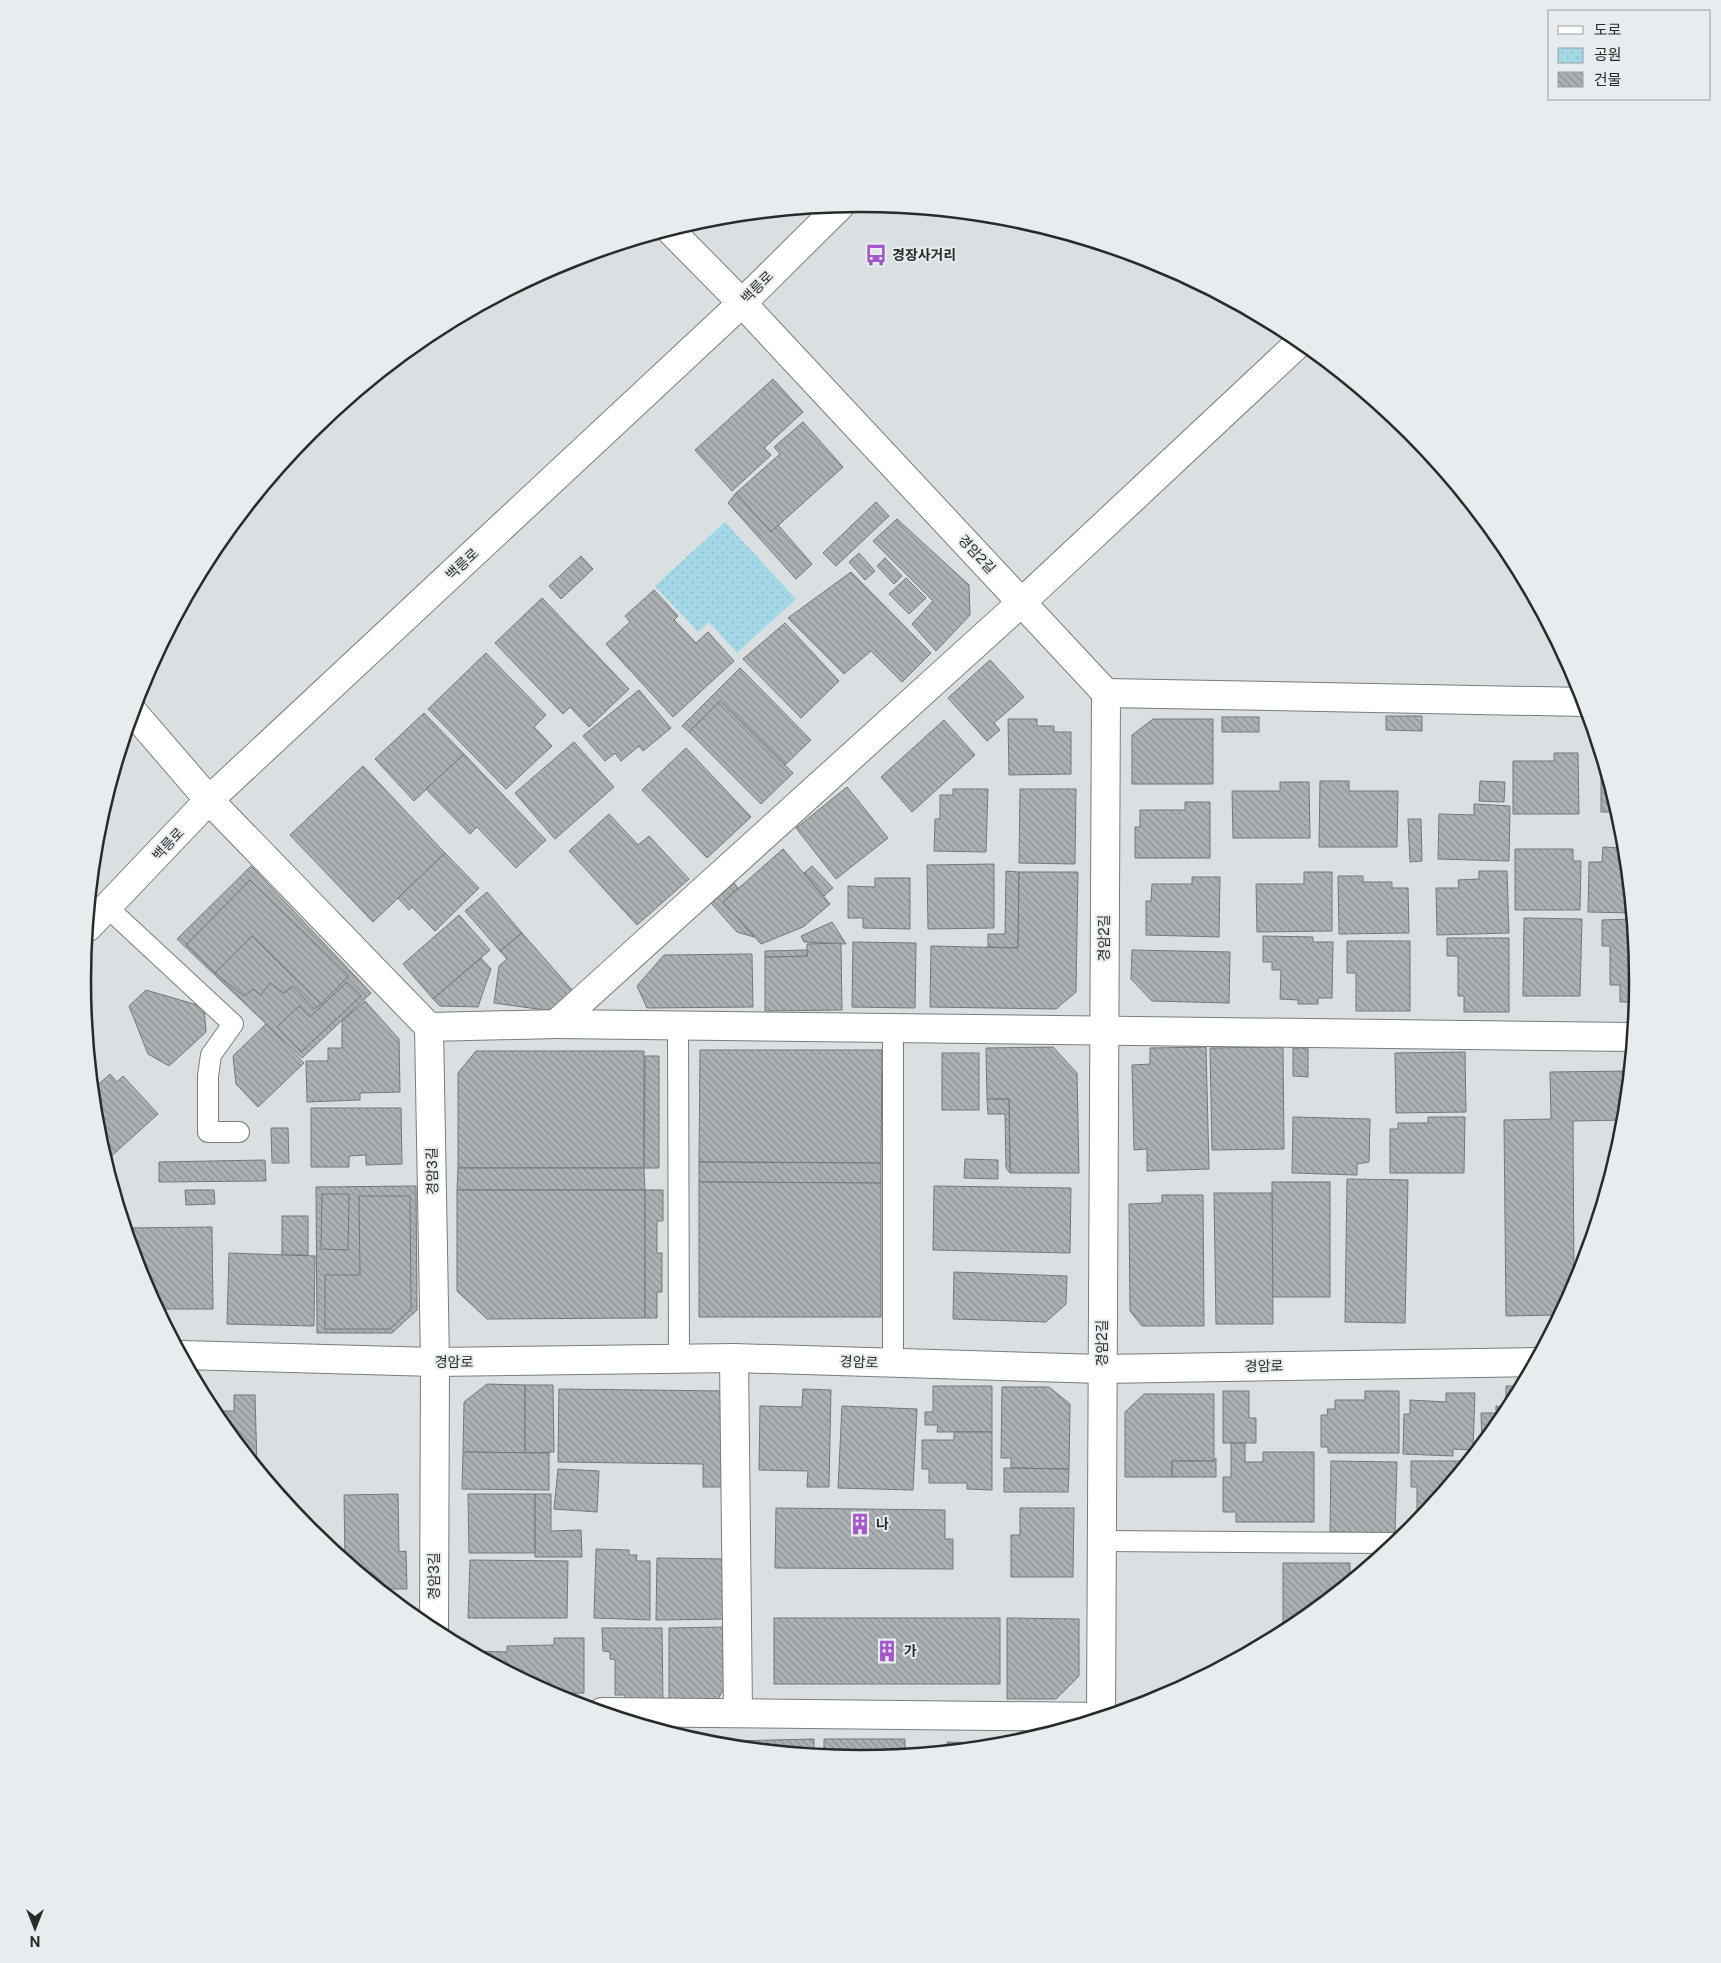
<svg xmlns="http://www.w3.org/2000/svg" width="1721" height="1963" font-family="'Public Sans','Noto Sans KR',sans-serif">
<defs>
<pattern id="park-dots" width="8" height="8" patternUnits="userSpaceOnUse" patternTransform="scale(1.25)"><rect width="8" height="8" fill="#a4d8e7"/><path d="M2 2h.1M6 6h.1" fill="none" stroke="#8dbac6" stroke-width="1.8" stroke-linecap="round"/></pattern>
<pattern id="building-back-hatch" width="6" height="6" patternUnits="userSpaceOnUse" patternTransform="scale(1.25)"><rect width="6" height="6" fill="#acb1b4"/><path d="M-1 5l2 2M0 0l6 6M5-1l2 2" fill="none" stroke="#8c9093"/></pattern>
</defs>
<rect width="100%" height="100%" fill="#dae0e2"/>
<!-- park -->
<path fill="url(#park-dots)" d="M725,522L796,599L737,653L709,622L698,632L655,586Z"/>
<!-- building -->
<g fill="url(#building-back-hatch)" stroke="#74787b">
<path d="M773,379L803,412L764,448L771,455L732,491L695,450Z"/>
<path d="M803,422L843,467L771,532L736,493L780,454L774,447Z"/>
<path d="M736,493L771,532L778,525L812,564L796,579L728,503Z"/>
<path d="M876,502L889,516L836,566L823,553Z"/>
<path d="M897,519L969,585L970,615L936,651L912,624L933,601L873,541Z"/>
<path d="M859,553L875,571L865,580L849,562Z"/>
<path d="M581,556L593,569L561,599L549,586Z"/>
<path d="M885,558L902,576L894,584L877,566Z"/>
<path d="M851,572L931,653L902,682L871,651L844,674L788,618Z"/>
<path d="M906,578L926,598L909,614L889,594Z"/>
<path d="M654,590L678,616L674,620L696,643L708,632L734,661L673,717L606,644L630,622L625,616Z"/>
<path d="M542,598L629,689L589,727L570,707L563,714L495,643Z"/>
<path d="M785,623L839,681L801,718L743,659Z"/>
<path d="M486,653L546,715L534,727L552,746L506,789L428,709Z"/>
<path d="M990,660L1024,697L994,723L1000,730L987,741L948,698Z"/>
<path d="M740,668L811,740L785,765L720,701L689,732L682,726Z"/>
<path d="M639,690L671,728L643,751L639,746L621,761L615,753L605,761L583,736Z"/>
<path d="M720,701L793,773L761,804L689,732Z"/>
<path d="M424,713L464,754L414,801L375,759Z"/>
<path d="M1386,716H1422V731L1386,730Z"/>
<rect x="1222" y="717" width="37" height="15"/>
<path d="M1008,719H1037V726H1054V732H1071V774L1009,775Z"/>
<path d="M1153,719H1213V784H1132V735Z"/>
<path d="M944,720L975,755L912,812L881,777Z"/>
<path d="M574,742L614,787L555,839L515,793Z"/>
<path d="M686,748L751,817L707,858L642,790Z"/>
<path d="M1554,753H1578L1579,814H1513V761H1554Z"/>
<path d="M464,754L546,840L516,868L477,827L470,834L426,789Z"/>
<path d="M1601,756L1618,812H1601Z"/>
<path d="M363,766L445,853L373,922L290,835Z"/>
<path d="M1320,781H1349V791H1398L1397,847H1319Z"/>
<path d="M1480,781L1505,782L1504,802L1479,801Z"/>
<path d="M1280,782H1309L1310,838H1233L1232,791H1280Z"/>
<path d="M847,787L888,838L836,879L796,828Z"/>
<path d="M953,789H988L986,852L934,851L935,819H940V795H953Z"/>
<path d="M1020,789H1076L1075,864L1019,863Z"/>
<path d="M1185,802H1210V858H1135V827H1140V810H1185Z"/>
<path d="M1474,804L1510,806L1509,861L1438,859L1439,814L1474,815Z"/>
<path d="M609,814L638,845L649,836L689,879L637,925L569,851Z"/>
<path d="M1408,819H1421L1422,861L1410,862Z"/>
<path d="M1603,847L1625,848L1632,913L1588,912L1589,862H1602Z"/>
<path d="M783,849L830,904L803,927L761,944L723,902Z"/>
<path d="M1515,849H1573V861H1581L1580,910H1515Z"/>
<path d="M445,853L479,888L435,931L412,907L409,910L398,898Z"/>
<path d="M994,864V928L928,929L927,865Z"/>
<path d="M251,866L371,993L302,1058L177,939Z"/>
<path d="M812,866L833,888L824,896L804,873Z"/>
<path d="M1006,871L1019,872L1018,948L988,947V934H1005Z"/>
<path d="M1479,871H1507L1509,933L1437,935L1436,888H1459L1458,880L1479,879Z"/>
<path d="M1019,872H1078L1076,992L1056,1009L930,1007L931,946L1018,948Z"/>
<path d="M1304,872H1332V931L1257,932L1256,884H1304Z"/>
<path d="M1338,876H1363V882H1392V888H1408L1409,933L1339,934Z"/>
<path d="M1192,877H1220L1219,937L1146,935V901H1151L1152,884H1192Z"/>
<path d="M875,878H910V929L863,928V918H848V886L875,887Z"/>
<path d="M250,880L349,976L321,1004L252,936L215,973L186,945Z"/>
<path d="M734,883L738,888L723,902L754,937L737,932L711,903Z"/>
<path d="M487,892L522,933L500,951L465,911Z"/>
<path d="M459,915L490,950L433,999L403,964Z"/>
<path d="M1524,918L1582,919L1580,996H1523Z"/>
<path d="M1632,919L1638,981L1637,1002H1620V985H1610V946H1602V920Z"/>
<path d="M832,922L846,944L804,942L801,936Z"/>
<path d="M522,933L573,991L552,1011L494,1003L499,966L507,959L500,951Z"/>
<path d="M252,936L321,1004L314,1009L293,986L284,993L270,983L261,995L253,989L244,996L215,973Z"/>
<path d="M1263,936L1313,937V942H1333L1332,998H1318V1004H1298V1000L1280,999L1281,970H1272V962H1263Z"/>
<path d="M1447,938H1509V1012H1464V996H1458V956H1447Z"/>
<path d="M1347,941H1410V1011H1356V973H1347Z"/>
<path d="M853,942L916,943L915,1008L852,1007Z"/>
<path d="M841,943L842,1010L765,1011V957L807,956V944Z"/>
<path d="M807,950V956L765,957V951Z"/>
<path d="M1132,950L1230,952L1229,1003L1152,1001L1131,979Z"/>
<path d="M752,954L753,1007L647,1008L637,986L664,955Z"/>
<path d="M481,958L491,969L478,1007L440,1006L433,999Z"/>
<path d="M347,982L361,996L301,1052L277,1027L299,1006L310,1017Z"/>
<path d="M146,990L204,1007L206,1032L169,1066L148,1054L129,1006Z"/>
<path d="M365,1001L399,1039L400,1092L360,1093V1100L307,1102L306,1061H328V1048H342V1021Z"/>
<path d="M266,1024L304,1063L258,1107L236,1084L233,1056Z"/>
<path d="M1053,1047L1077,1073L1079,1173H1010L1009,1099H987L986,1048Z"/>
<path d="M1206,1047L1209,1169L1147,1171V1149L1134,1150L1132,1065L1150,1064V1048Z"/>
<path d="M1283,1047L1284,1149L1212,1150L1210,1048Z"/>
<path d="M1293,1048H1308V1077L1293,1076Z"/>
<path d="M700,1050H882L881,1163L699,1162Z"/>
<path d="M476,1051H644V1168H458V1073Z"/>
<path d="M1465,1052L1466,1112L1396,1113L1395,1053Z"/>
<rect x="942" y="1053" width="37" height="57"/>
<path d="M645,1056H659V1168H644Z"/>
<path d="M1630,1071L1625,1120L1573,1121L1574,1289L1560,1315L1506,1316L1504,1120L1551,1119L1550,1072Z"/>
<path d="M110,1074L117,1082L123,1076L158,1114L106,1161L97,1133L93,1089Z"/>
<path d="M987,1099H1009L1010,1173L1006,1168L1005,1114H988Z"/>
<path d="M311,1108H401L402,1164L366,1165V1155L349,1156V1167H311Z"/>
<path d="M1293,1117L1370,1119L1369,1162L1357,1164V1175L1292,1173Z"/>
<path d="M1428,1117H1465L1464,1173H1390V1129H1398V1123H1428Z"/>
<path d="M271,1128H288L289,1163H272Z"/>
<path d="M965,1159L998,1160V1179L964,1178Z"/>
<path d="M265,1160L266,1181L159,1182V1162Z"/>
<path d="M699,1162L881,1163V1183L699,1182Z"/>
<path d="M458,1168H644L645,1190H457Z"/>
<path d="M1347,1179L1408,1180L1405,1323L1345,1322Z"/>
<path d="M699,1182L881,1183V1317H699Z"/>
<rect x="1272" y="1182" width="58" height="115"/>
<path d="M416,1186L417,1310L392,1333H317L316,1187Z"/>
<path d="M934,1186L1071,1188L1070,1253L933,1250Z"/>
<path d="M185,1190H214L215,1204L186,1205Z"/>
<path d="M457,1190H645V1318L487,1319L457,1291Z"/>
<path d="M645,1190H663V1221H657V1253H662V1292H657V1318H645Z"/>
<path d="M1214,1193H1272L1273,1324H1216Z"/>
<path d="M322,1194H349L348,1250L321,1249Z"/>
<path d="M1162,1195H1203L1204,1326H1142L1130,1311L1129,1204L1162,1203Z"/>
<path d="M359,1196H410L411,1309L390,1329H325V1275H360Z"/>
<rect x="282" y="1216" width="26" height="39"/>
<path d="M212,1227L213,1309H158L142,1279L126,1228Z"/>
<path d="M229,1253L315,1256L314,1326L227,1324Z"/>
<path d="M954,1272L1067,1276L1066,1304L1046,1322L953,1319Z"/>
<path d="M487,1384L525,1385V1453L463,1452L464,1402Z"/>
<path d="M525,1385H553L554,1452L525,1453Z"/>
<path d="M933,1386H992V1432H937L938,1425H925V1412H933Z"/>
<path d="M1506,1386H1522L1507,1414L1482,1445L1481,1413H1496V1406L1506,1407Z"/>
<path d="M1002,1387H1049L1070,1404L1069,1469L1011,1468V1458H1001Z"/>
<path d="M559,1389L726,1391L725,1487H703V1464L558,1462Z"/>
<path d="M803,1389L831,1390L829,1487H807L808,1471L759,1470L760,1406L802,1407Z"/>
<path d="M1223,1391H1249V1418H1256V1443H1223Z"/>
<path d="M1365,1391H1399V1453H1328V1447H1321V1415H1328L1327,1409H1335V1400H1365Z"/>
<path d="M1446,1393H1475L1473,1450L1453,1449V1456L1403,1454L1404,1414H1410V1400L1446,1402Z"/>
<path d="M1144,1394H1214V1461H1172V1477H1125V1412Z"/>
<path d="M234,1395H255L257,1466L212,1411H234Z"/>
<path d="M842,1406L917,1409L913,1490L838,1488Z"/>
<path d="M954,1432H992V1490L967,1489V1483H929V1469H922V1440H954Z"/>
<path d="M1231,1443H1245V1462H1263V1452H1314V1522H1236V1512H1223V1477H1231Z"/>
<path d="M463,1452L549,1453V1490L462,1489Z"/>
<path d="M1216,1458V1477H1172V1461H1214Z"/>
<path d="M1331,1461L1397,1462L1395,1533L1330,1532Z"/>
<path d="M1411,1461H1469L1417,1524V1487H1411Z"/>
<path d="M1004,1468L1069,1469L1068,1492H1004Z"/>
<path d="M558,1469L599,1471L597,1512L554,1509Z"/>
<path d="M398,1494L399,1552L406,1551L407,1589H380L345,1560L344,1495Z"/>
<path d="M468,1494H535V1553H469Z"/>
<path d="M535,1494H551V1531L581,1530L582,1557H535Z"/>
<path d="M776,1508L945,1510V1539H953V1569L775,1568Z"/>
<path d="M1020,1508H1074L1073,1577H1011V1535H1020Z"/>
<path d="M596,1549L629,1550V1555H637L636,1561H650V1620L594,1618Z"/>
<path d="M657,1558L728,1559L730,1619L656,1620Z"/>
<path d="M470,1560L568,1561L567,1618H468Z"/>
<path d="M1283,1563H1350V1581L1294,1627H1283Z"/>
<rect x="774" y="1618" width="226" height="66"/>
<path d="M1007,1618L1079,1619V1676L1056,1699H1007Z"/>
<path d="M727,1627V1684L718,1699H669V1628Z"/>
<path d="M602,1628H662L663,1702L625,1703V1695H615V1660L610,1659V1652L603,1651Z"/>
<path d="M554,1638H584V1693L550,1694L470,1651L507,1652V1646L554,1645Z"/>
<path d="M814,1739V1755L734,1747V1741Z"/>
<path d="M824,1739H905V1755L860,1759L824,1756Z"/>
<path d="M947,1742L984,1743V1747L947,1751Z"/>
</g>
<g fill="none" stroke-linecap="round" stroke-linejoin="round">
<!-- service casing -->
<g stroke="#777d7f" stroke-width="22">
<g id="service">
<path d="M108,908L233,1024L211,1055L208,1076V1132H239"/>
<path d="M678,1026L679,1359"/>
<path d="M893,1028V1363"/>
<path d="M1103,1541L1397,1543"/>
</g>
</g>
<!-- minor casing -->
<g stroke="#777d7f" stroke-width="30">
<g id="minor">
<path d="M670,230L742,303L1106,693L1101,1718"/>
<path d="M1106,693L1585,702"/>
<path d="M133,712L209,800L429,1027L435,1362L434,1631"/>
<path d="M556,1024L1633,1037"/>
<path d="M429,1027L556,1024L1022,602L1301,341"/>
<path d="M734,1358L738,1713"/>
<path d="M602,1712L1104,1717"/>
</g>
</g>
<!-- tertiary casing -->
<g stroke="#777d7f" stroke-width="30">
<g id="tertiary">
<path d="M88,927L209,800L742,303L840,206"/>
<path d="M182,1355L435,1362L734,1358L1102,1369L1535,1362"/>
</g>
</g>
<!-- service -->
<use href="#service" stroke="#fff" stroke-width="20"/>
<!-- minor -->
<use href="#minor" stroke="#fff" stroke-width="28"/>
<!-- tertiary -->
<use href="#tertiary" stroke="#fff" stroke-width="28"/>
</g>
<!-- icons -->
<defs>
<g id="bus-bare" transform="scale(1.725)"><path d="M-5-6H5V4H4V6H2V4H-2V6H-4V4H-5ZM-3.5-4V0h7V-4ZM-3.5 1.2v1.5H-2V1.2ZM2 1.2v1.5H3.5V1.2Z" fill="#a357c9" stroke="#e7edef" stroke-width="2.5" paint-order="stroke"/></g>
<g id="building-bare" transform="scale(1.725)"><path d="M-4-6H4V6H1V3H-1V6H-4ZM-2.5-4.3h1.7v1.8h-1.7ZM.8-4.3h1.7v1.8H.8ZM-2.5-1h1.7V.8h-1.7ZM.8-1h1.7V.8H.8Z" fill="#a357c9" stroke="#e7edef" stroke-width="2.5" paint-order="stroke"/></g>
</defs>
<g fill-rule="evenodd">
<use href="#bus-bare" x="876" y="255"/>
<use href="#building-bare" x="860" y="1524"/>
<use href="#building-bare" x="887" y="1651"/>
</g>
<g text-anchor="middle" stroke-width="4" stroke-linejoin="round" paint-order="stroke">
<!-- poi labels -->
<g font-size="14" font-weight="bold" fill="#282b2b" stroke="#e7edef" text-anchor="start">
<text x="892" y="260">경장사거리</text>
<text x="876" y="1529">나</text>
<text x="904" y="1656">가</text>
</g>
<!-- street labels -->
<g font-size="14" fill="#282b2b" stroke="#e7edef">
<text transform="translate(757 287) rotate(-45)" y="5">백릉로</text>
<text transform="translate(977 554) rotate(47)" y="5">경암2길</text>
<text transform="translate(462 564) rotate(-43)" y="5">백릉로</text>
<text transform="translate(168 844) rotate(-47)" y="5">백릉로</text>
<text transform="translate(1104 938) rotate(-90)" y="5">경암2길</text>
<text transform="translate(432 1171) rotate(-91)" y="5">경암3길</text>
<text transform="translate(1102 1343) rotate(-90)" y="5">경암2길</text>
<text x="454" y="1367">경암로</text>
<text transform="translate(859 1362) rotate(2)" y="5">경암로</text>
<text transform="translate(1264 1366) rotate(-1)" y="5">경암로</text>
<text transform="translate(434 1576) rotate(-90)" y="5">경암3길</text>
</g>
</g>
<!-- crop -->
<path d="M0 0H1721V1963H0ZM91 981a769 769 0 1 1 1538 0a769 769 0 1 1-1538 0Z" fill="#e7edef" fill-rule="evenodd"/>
<path fill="none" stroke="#282b2b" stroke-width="2.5" d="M91 981a769 769 0 1 1 1538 0a769 769 0 1 1-1538 0Z"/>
<!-- legend -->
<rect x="1548" y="10" width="162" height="90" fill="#e7edef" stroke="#9b9fa1"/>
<rect x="1558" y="26" width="25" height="8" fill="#ffffff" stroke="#9b9fa1"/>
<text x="1594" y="35" font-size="15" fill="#282b2b">도로</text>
<rect x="1558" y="48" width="25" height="15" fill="url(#park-dots)" stroke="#9b9fa1"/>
<text x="1594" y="60" font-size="15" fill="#282b2b">공원</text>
<rect x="1558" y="72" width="25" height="15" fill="url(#building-back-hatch)" stroke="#9b9fa1"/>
<text x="1594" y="85" font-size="15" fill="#282b2b">건물</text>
<!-- north arrow -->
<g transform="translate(35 1928) rotate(180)" stroke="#e7edef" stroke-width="4" paint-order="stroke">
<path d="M0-4L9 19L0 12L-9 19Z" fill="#282b2b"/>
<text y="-8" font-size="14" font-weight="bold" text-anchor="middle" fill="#282b2b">N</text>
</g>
</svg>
